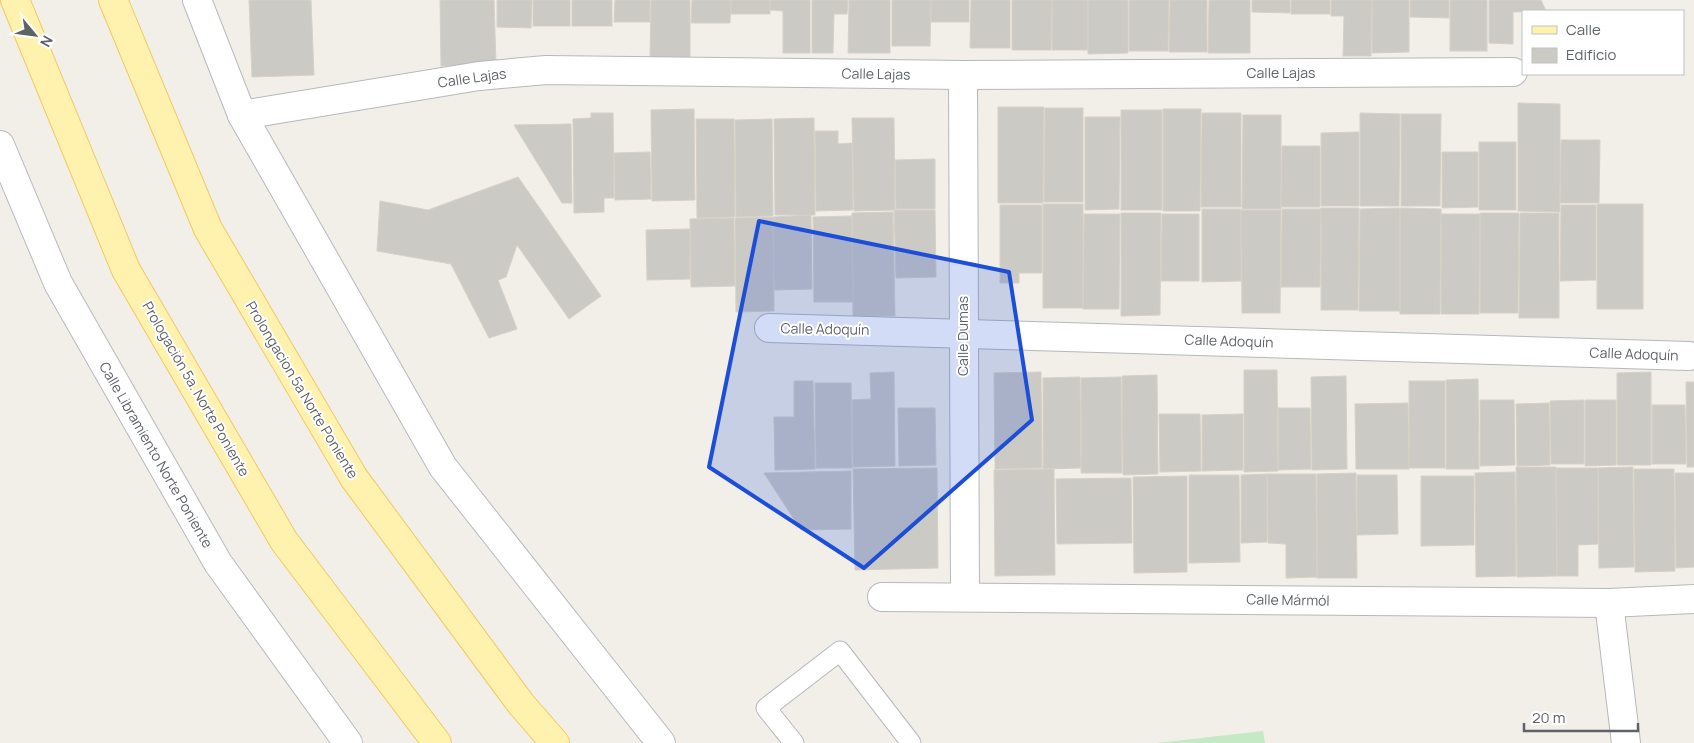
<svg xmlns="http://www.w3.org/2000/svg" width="1694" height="743" font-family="Manrope,sans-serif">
<rect width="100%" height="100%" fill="#f1efe8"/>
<!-- green -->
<path fill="#c5e8c5" d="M1263,731L1265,743H1157Z"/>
<!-- building -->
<g fill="#cccac5" stroke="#d6d1c6">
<path d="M249,0H311L314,75L252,77Z"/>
<path d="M440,0H494L496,65L441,66Z"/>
<path d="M497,0H532L531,28L497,27Z"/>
<rect x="533" y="0" width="37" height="26"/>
<rect x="572" y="0" width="40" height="26"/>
<path d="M615,0H650V22H614Z"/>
<path d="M651,0H690V57H650Z"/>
<path d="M692,0H731L730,23H691Z"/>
<rect x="731" y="0" width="39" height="14"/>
<path d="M770,0H810V53H783V11L770,10Z"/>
<path d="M812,0H848L847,14H834L833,53H812Z"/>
<path d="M849,0H890V53H848Z"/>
<path d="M892,0H931L930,46H892Z"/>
<rect x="931" y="0" width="38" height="22"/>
<path d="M971,0H1010V48H970Z"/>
<path d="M1012,0H1052L1051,50H1012Z"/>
<rect x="1052" y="0" width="36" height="50"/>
<path d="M1088,0H1128V53L1088,54Z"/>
<path d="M1129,0H1169L1168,51H1129Z"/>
<path d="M1170,0H1207V52H1169Z"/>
<path d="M1209,0H1250V53H1208Z"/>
<path d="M1252,0H1290V13L1252,12Z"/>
<rect x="1291" y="0" width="39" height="14"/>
<path d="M1331,0H1372L1371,56H1343L1344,16H1331Z"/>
<path d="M1372,0H1409V52L1372,53Z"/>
<path d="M1410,0H1449V18L1410,17Z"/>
<rect x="1450" y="0" width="37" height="51"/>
<path d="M1489,0H1541L1546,11L1513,12V44L1489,43Z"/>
<path d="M1518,103L1560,104V212L1518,211Z"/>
<path d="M998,107H1044L1043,203H998Z"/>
<path d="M1045,108H1083V202H1044Z"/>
<path d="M694,109L695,200L652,201L651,110Z"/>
<path d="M1163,109H1201L1200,211H1163Z"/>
<rect x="1121" y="110" width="41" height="100"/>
<path d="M591,113H613L614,198H604V212L574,213L573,119L591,118Z"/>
<path d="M1202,113H1241V207H1201Z"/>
<path d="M1360,113L1400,114L1399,206H1360Z"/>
<path d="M1401,114H1441L1440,206H1401Z"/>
<path d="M1243,115H1281V209H1242Z"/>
<path d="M1085,117H1120L1119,209L1085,210Z"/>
<path d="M814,118L815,215H775L774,119Z"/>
<path d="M852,118H894L895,210L854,211Z"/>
<path d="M696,119H734L735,217L697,218Z"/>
<path d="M772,119L773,216L736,217L735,120Z"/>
<path d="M571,124L572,203H562L514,125Z"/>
<path d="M815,131H838V144L852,143L853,210L816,211Z"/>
<path d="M1359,132V206H1321V133Z"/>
<path d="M1561,140H1600L1599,203H1560Z"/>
<rect x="1479" y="142" width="37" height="68"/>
<path d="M1282,146H1320V207H1281Z"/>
<path d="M650,152L651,199L615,200L614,153Z"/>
<path d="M1442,152H1478V207L1442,208Z"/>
<path d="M935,159V209H896L895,160Z"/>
<path d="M518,177L601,296L569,319L517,245L506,277L498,280L517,329L489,338L451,264L377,251L380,201L428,210Z"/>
<rect x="1043" y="204" width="40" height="104"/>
<rect x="1597" y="204" width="46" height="105"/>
<path d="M1000,205H1042V273H1019V283H1000Z"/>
<path d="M1561,205H1596V280L1560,281Z"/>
<path d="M1321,208H1359L1358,310H1321Z"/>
<path d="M1400,208V311H1359L1360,209Z"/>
<path d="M1400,208L1441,209L1440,314H1400Z"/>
<path d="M1202,209H1241V281L1202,282Z"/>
<path d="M1282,209H1321L1320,287H1281Z"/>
<path d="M894,210H935L936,277L896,278Z"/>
<path d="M1241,210H1281L1280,313H1242Z"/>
<path d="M893,212L895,316H853L852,213Z"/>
<path d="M1121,213H1161L1160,315L1121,316Z"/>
<path d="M1480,213H1519L1518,313H1480Z"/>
<path d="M1520,213H1559V318H1519Z"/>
<path d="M1084,214H1120L1119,309H1083Z"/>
<path d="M1162,214H1199V281H1161Z"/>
<path d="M1441,214H1480L1479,314H1441Z"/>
<path d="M811,215L812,289L774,290L773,217Z"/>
<path d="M852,216L853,302H814L813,217Z"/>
<path d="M773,217L774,311L736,312L735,218Z"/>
<path d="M734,218L735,286L691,287L690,219Z"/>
<path d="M690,229V279L647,280L646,230Z"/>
<path d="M1244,370H1277L1278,471L1244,472Z"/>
<path d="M894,372L895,466L853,467L852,400L871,399L870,373Z"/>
<path d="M1041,372L1042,468L995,469L994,373Z"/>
<path d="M1651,372V465H1617V373Z"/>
<path d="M1157,375L1158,474L1123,475L1122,376Z"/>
<path d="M1346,376L1347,469L1312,470L1311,377Z"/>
<path d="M1080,377L1081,468L1043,469V378Z"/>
<path d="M1121,377L1122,473H1081V378Z"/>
<path d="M1478,379L1479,469H1446V380Z"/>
<path d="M794,381H813L815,469L775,470L774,417H794Z"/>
<rect x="1409" y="381" width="36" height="87"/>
<path d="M1686,382H1694V467H1687Z"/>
<path d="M815,383H851L852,468H816Z"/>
<path d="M1480,400H1514L1515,465L1480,466Z"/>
<path d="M1584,400V464H1551L1550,401Z"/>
<path d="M1585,400H1616V465L1585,466Z"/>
<path d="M1408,403L1409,469H1356L1355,404Z"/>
<path d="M1549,403L1550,465L1517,466L1516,404Z"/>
<path d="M1652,405H1685L1686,464H1652Z"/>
<path d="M898,408H935L936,465L899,466Z"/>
<path d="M1278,408H1310L1311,469L1278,470Z"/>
<path d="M1159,414H1200L1201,471L1160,472Z"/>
<path d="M1243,414V470L1202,471V415Z"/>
<path d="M1516,467H1556L1557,576L1517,577Z"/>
<path d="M1633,467L1634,567L1599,568L1598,468Z"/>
<path d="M937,468L938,568L855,570L853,469Z"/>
<path d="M1556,468H1598V544L1578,545V576H1557Z"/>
<path d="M1054,469L1055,575L995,576L994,470Z"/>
<path d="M1634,469H1674L1675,571L1635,572Z"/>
<path d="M851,471V529L801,530L764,473Z"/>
<path d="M1515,472L1516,576L1476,577L1475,473Z"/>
<path d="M1356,473L1357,578H1317V474Z"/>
<path d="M1675,473H1694V567L1676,568Z"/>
<path d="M1267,474H1316L1317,577L1286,578V544L1268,543Z"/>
<path d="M1267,474V542L1241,543V475Z"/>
<path d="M1189,475H1239L1240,562L1189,563Z"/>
<path d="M1357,475H1397L1398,534L1357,535Z"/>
<path d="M1187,476V572L1134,573L1133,477Z"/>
<path d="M1421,476H1474V545L1421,546Z"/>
<path d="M1131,478L1132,543L1057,544L1056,479Z"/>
</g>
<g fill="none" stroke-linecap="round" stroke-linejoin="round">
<!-- lane casing -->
<g stroke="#b5b8bc" stroke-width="21">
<path id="lane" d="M794,743L766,708L840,651L911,743"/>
</g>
<!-- street casing -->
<g stroke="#b5b8bc" stroke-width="30">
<g id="street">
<path d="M963,75L965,597"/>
<path d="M242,115L479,76L546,70L963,75L1513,72"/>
<path d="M769,328L1689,356"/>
<path d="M882,597L1609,603L1694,599"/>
<path d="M1609,603L1626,743"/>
</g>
</g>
<!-- secondary casing -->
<g stroke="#b6babf" stroke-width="30">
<g id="secondary">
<path d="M197,0L242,115L443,467L661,743"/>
<path d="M0,145L58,283L218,563L348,743"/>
</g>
</g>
<!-- primary casing -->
<g stroke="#f2c960" stroke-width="30">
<g id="primary">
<path d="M15,0L126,270L284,541L437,743"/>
<path d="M113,0L208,229L354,478L521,704L555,743"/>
</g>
</g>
<!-- lane -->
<use href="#lane" stroke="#fff" stroke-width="19"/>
<!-- street -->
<use href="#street" stroke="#fff" stroke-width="28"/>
<!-- secondary -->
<use href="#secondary" stroke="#fff" stroke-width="28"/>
<!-- primary -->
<use href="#primary" stroke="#fff2af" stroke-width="28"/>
</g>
<!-- marked area -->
<path fill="#1d4ed8" fill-opacity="0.2" stroke="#1d4ed8" stroke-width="4" stroke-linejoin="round" d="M759,221L1009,272L1032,420L864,568L709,467Z"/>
<g text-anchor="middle" stroke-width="4" stroke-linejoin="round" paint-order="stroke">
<!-- street labels -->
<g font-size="14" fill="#5f6368" stroke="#fff">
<text x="1281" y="78">Calle Lajas</text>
<text transform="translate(876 74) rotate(1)" y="5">Calle Lajas</text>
<text transform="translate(472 78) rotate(-8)" y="5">Calle Lajas</text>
<text transform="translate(825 329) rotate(1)" y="5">Calle Adoquín</text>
<text transform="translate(963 336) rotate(-90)" y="5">Calle Dumas</text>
<text transform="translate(1229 341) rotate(2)" y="5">Calle Adoquín</text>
<text transform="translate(1634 354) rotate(2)" y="5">Calle Adoquín</text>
<text transform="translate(196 389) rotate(60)" y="5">Prologación 5a. Norte Poniente</text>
<text transform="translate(302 390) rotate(59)" y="5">Prolongacion 5a Norte Poniente</text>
<text transform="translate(156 455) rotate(60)" y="5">Calle Libramiento Norte Poniente</text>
<text transform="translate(1288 600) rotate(1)" y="5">Calle Mármól</text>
</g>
</g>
<!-- legend -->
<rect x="1522" y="10" width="162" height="65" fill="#ffffff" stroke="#bfc1c3"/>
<rect x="1532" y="26" width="25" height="8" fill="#fff2af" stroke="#bfc1c3"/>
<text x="1566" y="35" font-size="15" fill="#5f6368">Calle</text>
<rect x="1532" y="48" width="25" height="15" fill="#cccac5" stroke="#bfc1c3"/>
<text x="1566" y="60" font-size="15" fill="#5f6368">Edificio</text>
<!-- north arrow -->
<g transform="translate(35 35) rotate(119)" stroke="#ffffff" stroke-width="4" paint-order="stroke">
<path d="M0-4L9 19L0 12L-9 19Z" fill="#5f6368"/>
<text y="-8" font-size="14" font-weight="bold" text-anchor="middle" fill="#5f6368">N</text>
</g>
<!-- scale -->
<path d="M1524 723v8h114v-8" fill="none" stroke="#5f6368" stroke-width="2.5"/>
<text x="1532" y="723" font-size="15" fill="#5f6368" stroke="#ffffff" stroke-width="4" paint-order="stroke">20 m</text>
</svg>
